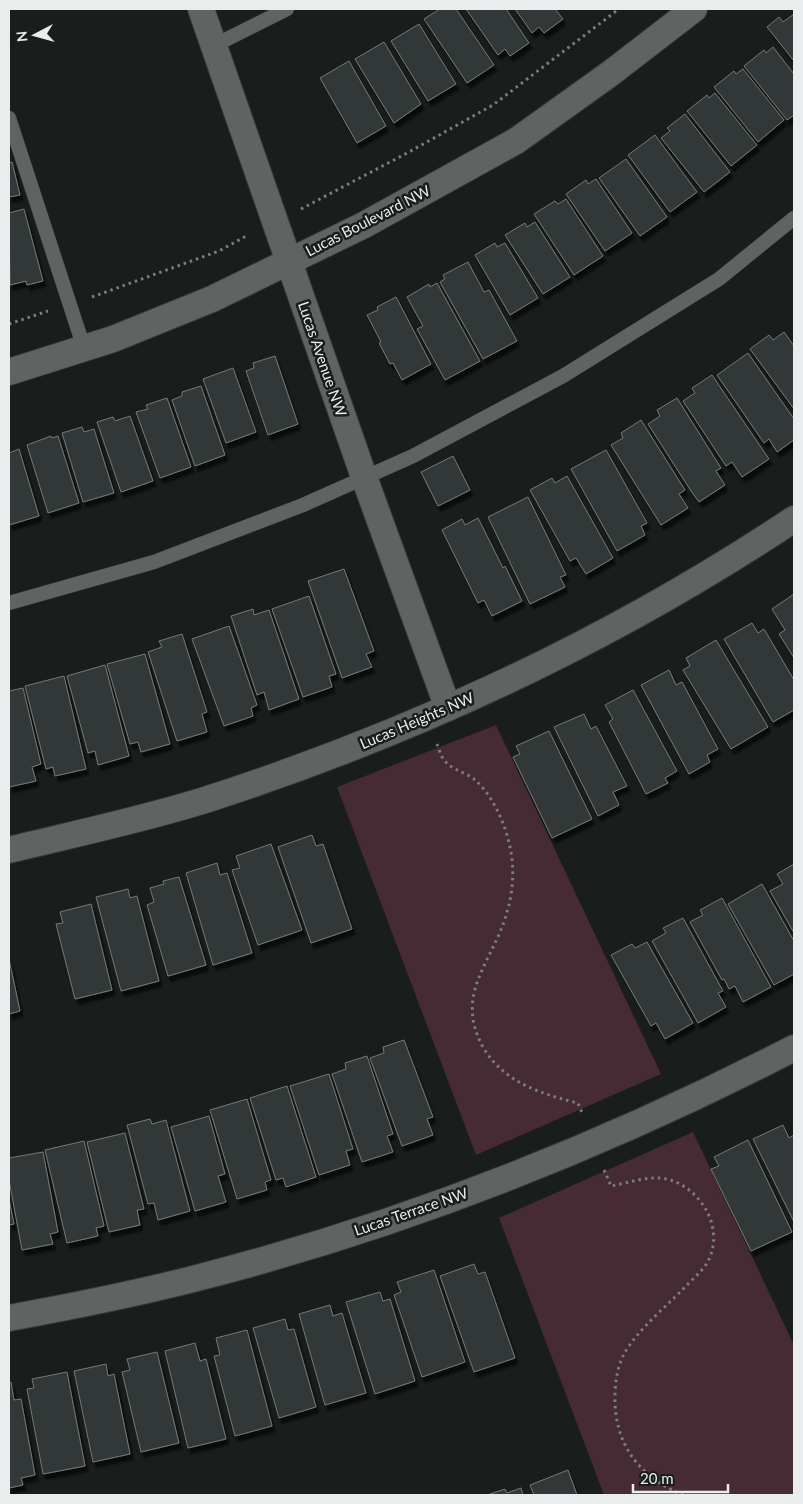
<svg xmlns="http://www.w3.org/2000/svg" width="803" height="1504" font-family="Lato,sans-serif">
<defs>
<filter id="shadow"><feDropShadow dx="3" dy="5.5" stdDeviation="1" flood-color="#0009"/></filter>
</defs>
<rect width="100%" height="100%" fill="#191d1c"/>
<!-- green -->
<g fill="#462a34">
<path d="M496,725L661,1074L476,1155L337,787Z"/>
<path d="M693,1132L794,1345V1495H604L499,1218Z"/>
</g>
<!-- building -->
<g fill="#333837" stroke="#747978" filter="url(#shadow)">
<path d="M440,9H456L494,65L467,83L424,19Z"/>
<path d="M466,9H506L529,43L510,56L505,49L498,55Z"/>
<path d="M515,9H555L563,19L544,33L539,27L532,33Z"/>
<path d="M794,14V61L767,27L779,17L783,22Z"/>
<path d="M419,24L456,84L428,101L391,41Z"/>
<path d="M384,42L421,104L394,123L355,59Z"/>
<path d="M773,47L794,74V115L787,120L744,66L764,50L766,53Z"/>
<path d="M349,61L386,126L357,143L320,78Z"/>
<path d="M743,69L784,120L758,142L714,87L734,71L736,74Z"/>
<path d="M715,93L757,145L731,166L687,111L707,95L709,98Z"/>
<path d="M685,114L730,172L704,192L661,138L670,131L667,128Z"/>
<path d="M655,135L697,192L670,212L628,155Z"/>
<path d="M626,159L667,217L640,236L599,178Z"/>
<path d="M12,162L20,195L9,197V163Z"/>
<path d="M596,179L632,233L605,251L566,194L586,180L588,184Z"/>
<path d="M566,199L603,256L574,275L534,214L555,201L558,204Z"/>
<path d="M24,209L43,281L27,285L26,281L10,285L9,213Z"/>
<path d="M535,222L570,277L543,294L505,235L525,223L527,227Z"/>
<path d="M495,243L497,247L505,243L538,298L510,315L475,255Z"/>
<path d="M468,262L484,292L489,290L517,341L483,359L440,282L445,279L443,275Z"/>
<path d="M437,283L480,361L445,380L417,329L423,326L407,297L429,284L430,287Z"/>
<path d="M396,297L431,364L402,380L393,363L390,364L379,343L381,342L367,315L378,310L377,307Z"/>
<path d="M784,332L794,346V409L750,349L769,335L773,340Z"/>
<path d="M748,353L794,419V440L777,452L769,439L764,443L717,375Z"/>
<path d="M275,356L298,424L268,435L246,371L254,368L253,363Z"/>
<path d="M233,368L256,432L226,443L203,379Z"/>
<path d="M712,375L769,459L742,477L732,462L726,466L683,401L695,393L692,388Z"/>
<path d="M201,386L225,455L195,466L172,400L182,396V392Z"/>
<path d="M167,398L191,467L160,478L136,412L148,409L146,405Z"/>
<path d="M677,398L721,468L716,471L725,485L699,502L691,491L648,424L660,416L657,410Z"/>
<path d="M130,416L153,481L121,492L97,422L113,417L115,421Z"/>
<path d="M641,420L685,490L679,494L688,508L661,525L611,445L623,438L621,433Z"/>
<path d="M82,427L84,432L94,429L114,493L83,502L62,433Z"/>
<path d="M51,436L52,438L58,436L79,503L48,513L27,445Z"/>
<path d="M19,449L39,516L9,525V453Z"/>
<path d="M606,450L647,523L641,526L645,535L617,551L571,469Z"/>
<path d="M453,456L470,490L438,506L421,472Z"/>
<path d="M567,476L613,558L586,574L576,558L570,561L530,490L552,478L555,483Z"/>
<path d="M528,497L566,575L560,577L565,587L530,604L488,517Z"/>
<path d="M478,518L503,568L505,566L522,601L492,616L484,600L478,603L442,530L462,519L465,525Z"/>
<path d="M344,569L374,651L366,654L372,667L342,678L308,581Z"/>
<path d="M794,594V658L779,634L785,630L772,609Z"/>
<path d="M309,596L336,674L329,676L332,687L303,697L272,609Z"/>
<path d="M253,609L254,615L269,610L299,699L269,710L264,692L257,695L231,616Z"/>
<path d="M752,623L758,633L764,629L794,680V710L773,722L724,639Z"/>
<path d="M229,626L257,705L251,708L253,716L224,726L192,639Z"/>
<path d="M182,634L207,712L202,714L207,732L177,741L148,652L162,647L159,641Z"/>
<path d="M716,640L768,727L731,749L683,670L690,666L686,658Z"/>
<path d="M145,654L170,744L141,752L138,742L130,744L107,664Z"/>
<path d="M105,665L129,756L98,765L95,751L88,753L67,676Z"/>
<path d="M669,670L676,685L682,682L718,749L707,755L710,762L689,774L641,685Z"/>
<path d="M64,676L86,769L55,776L53,767L46,769L25,686Z"/>
<path d="M23,688L41,764L32,767L36,781L9,787V691Z"/>
<path d="M633,690L677,771L665,778L668,783L646,794L609,722L613,719L605,705Z"/>
<path d="M584,714L591,729L596,726L627,786L613,792L619,805L598,816L554,727Z"/>
<path d="M549,731L592,819L552,838L513,757L520,754L516,746Z"/>
<path d="M312,835L316,846L323,844L352,929L311,943L278,847Z"/>
<path d="M271,844L302,930L258,945L232,870L240,868L236,856Z"/>
<path d="M217,863L220,875L227,873L252,953L213,965L186,873Z"/>
<path d="M794,864V933L770,891L783,884L777,874Z"/>
<path d="M179,877L206,965L168,976L147,905L154,902L150,888L164,884L163,881Z"/>
<path d="M762,884L794,941V974L774,985L728,904Z"/>
<path d="M128,889L130,898L137,896L159,981L121,991L96,897Z"/>
<path d="M722,898L771,987L743,1002L735,986L729,989L724,979L722,980L690,922L703,915L700,910Z"/>
<path d="M91,904L112,990L75,999L56,924L63,923L60,912Z"/>
<path d="M683,918L723,991L718,993L726,1007L698,1023L652,941L666,933L663,928Z"/>
<path d="M647,942L693,1023L665,1039L656,1023L651,1026L611,955L632,944L635,948Z"/>
<path d="M9,959L20,1011L9,1014Z"/>
<path d="M404,1040L433,1117L427,1119L433,1135L402,1146L370,1058L384,1053L383,1047Z"/>
<path d="M367,1056L393,1134L387,1136L393,1152L362,1162L332,1074L346,1069L345,1063Z"/>
<path d="M329,1074L353,1149L346,1151L350,1165L319,1175L290,1086Z"/>
<path d="M287,1086L316,1177L286,1187L283,1178L276,1180L250,1098Z"/>
<path d="M247,1099L271,1180L265,1182L267,1190L237,1199L210,1110Z"/>
<path d="M209,1116L225,1174L218,1176L226,1202L195,1211L171,1127Z"/>
<path d="M150,1119L152,1124L166,1120L190,1211L158,1220L154,1203L148,1204L127,1125Z"/>
<path d="M783,1125L789,1138L794,1135V1222L753,1139Z"/>
<path d="M125,1133L144,1209L137,1210L140,1225L109,1232L87,1142Z"/>
<path d="M748,1140L792,1232L751,1251L711,1169L719,1166L714,1157Z"/>
<path d="M84,1141L104,1226L96,1228L98,1236L67,1243L45,1150Z"/>
<path d="M43,1152L58,1232L50,1234L53,1244L22,1250L9,1180V1158Z"/>
<path d="M9,1199L14,1224L9,1225Z"/>
<path d="M474,1264L478,1274L485,1272L515,1358L474,1372L440,1276Z"/>
<path d="M434,1270L465,1362L422,1377L394,1295L401,1292L397,1282Z"/>
<path d="M380,1292L383,1301L390,1299L415,1381L375,1394L346,1302Z"/>
<path d="M330,1305L333,1316L342,1313L366,1393L325,1405L299,1314Z"/>
<path d="M285,1319L288,1330L294,1329L316,1407L279,1418L253,1328Z"/>
<path d="M247,1330L272,1426L235,1436L214,1356L220,1355L216,1338Z"/>
<path d="M195,1343L200,1361L206,1359L226,1439L188,1448L165,1351Z"/>
<path d="M157,1352L179,1443L141,1452L122,1372L130,1370L127,1359Z"/>
<path d="M106,1364L108,1376L114,1374L130,1454L93,1462L74,1371Z"/>
<path d="M67,1372L85,1466L43,1474L27,1389L34,1388L32,1379Z"/>
<path d="M11,1382L14,1400L21,1399L35,1475L21,1478L23,1485L9,1488V1383Z"/>
<path d="M568,1470L577,1495H534L530,1485Z"/>
<path d="M521,1488L523,1495H487L505,1489L507,1493Z"/>
</g>
<g fill="none" stroke-linecap="round" stroke-linejoin="round">
<!-- service casing -->
<g stroke="#373a3a" stroke-width="15">
<g id="service">
<path d="M213,46L287,9"/>
<path d="M9,118L84,348"/>
<path d="M9,603L154,562L303,505L413,456L563,376L719,279L794,218"/>
</g>
</g>
<!-- minor casing -->
<g stroke="#373a3a" stroke-width="28">
<g id="minor">
<path d="M201,9L364,477L448,708"/>
<path d="M9,372L113,339L212,299L364,225L516,141L611,73L694,9"/>
<path d="M9,850C74,834 141,820 205,800C413,733 612,640 794,519"/>
<path d="M9,1318C69,1307 130,1295 189,1280C399,1227 602,1147 794,1048"/>
</g>
</g>
<!-- path -->
<g stroke="#7b7e7e" stroke-width="3" stroke-dasharray="2.5 4" stroke-linecap="butt">
<path d="M301,209L409,152L493,105L619,9"/>
<path d="M92,297L219,251L248,235"/>
<path d="M9,324L48,311"/>
<path d="M437,744C439,749 441,757 445,761C452,770 465,772 474,779C495,797 509,832 512,859C514,876 512,896 507,912C494,961 453,993 483,1047C503,1082 541,1094 578,1103L583,1115"/>
<path d="M604,1170L611,1186C628,1183 650,1175 667,1179C702,1188 726,1230 707,1263C702,1271 694,1278 687,1285C668,1305 645,1323 629,1346C619,1360 616,1375 615,1392C613,1442 637,1476 683,1495"/>
</g>
<!-- service -->
<use href="#service" stroke="#5f6463" stroke-width="14"/>
<!-- minor -->
<use href="#minor" stroke="#5f6463" stroke-width="26"/>
</g>
<g text-anchor="middle" stroke-width="5" stroke-linejoin="round" paint-order="stroke">
<!-- street labels -->
<g font-size="15" fill="#eaeded" stroke="#191d1c">
<text transform="translate(368 221) rotate(-27)" y="5">Lucas Boulevard NW</text>
<text transform="translate(322 359) rotate(71)" y="5">Lucas Avenue NW</text>
<text transform="translate(417 721) rotate(-23)" y="5">Lucas Heights NW</text>
<text transform="translate(411 1212) rotate(-19)" y="5">Lucas Terrace NW</text>
</g>
</g>
<!-- border -->
<rect width="803" height="1504" fill="none" stroke="#eaeded" stroke-width="20"/>
<!-- north arrow -->
<g transform="translate(35 35) rotate(264)" stroke="#191d1c" stroke-width="4" paint-order="stroke">
<path d="M0-4L9 19L0 12L-9 19Z" fill="#eaeded"/>
<text y="-8" font-size="14" font-weight="bold" text-anchor="middle" fill="#eaeded">N</text>
</g>
<!-- scale -->
<path d="M633 1484v8h95v-8" fill="none" stroke="#eaeded" stroke-width="2.5"/>
<text x="640" y="1484" font-size="15" fill="#eaeded" stroke="#191d1c" stroke-width="4" paint-order="stroke">20 m</text>
</svg>
